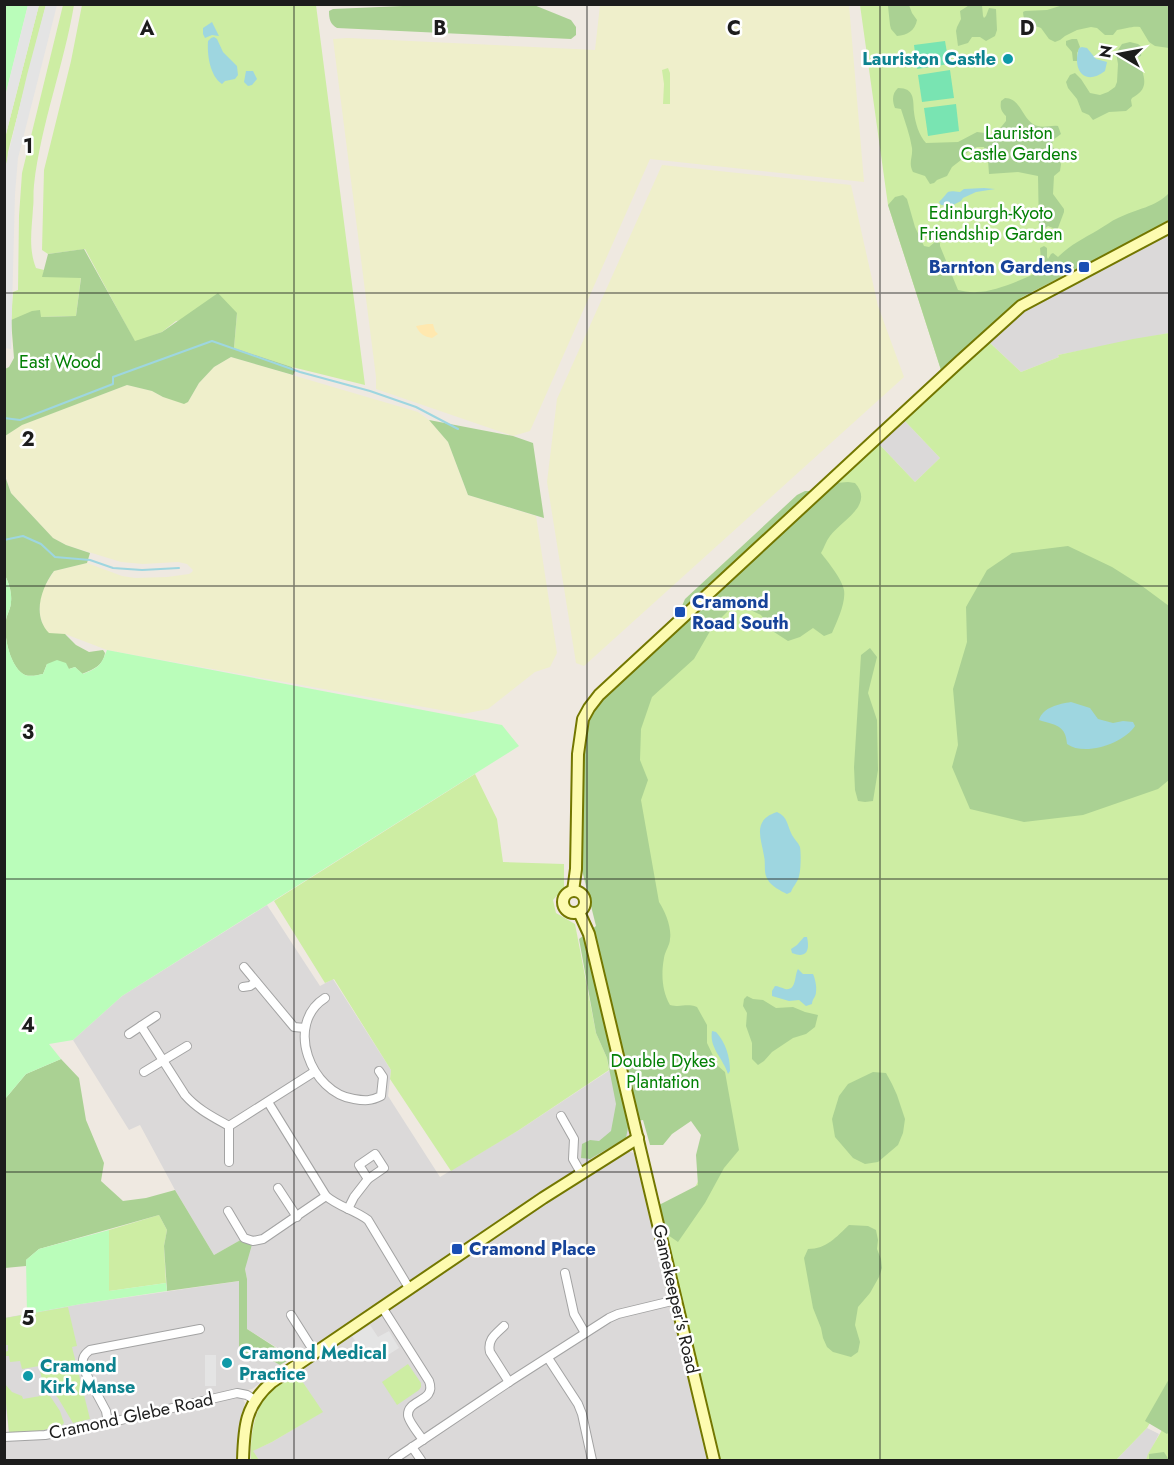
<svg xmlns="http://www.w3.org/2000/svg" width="1174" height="1465" font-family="Jost,sans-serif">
<rect width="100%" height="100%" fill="#efe9e1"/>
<!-- residential -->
<g fill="#dbd9d9">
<path d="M1169,232V333L1058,355L1059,357L1021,372L989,342L1024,312Z"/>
<path d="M903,419L940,458L915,482L878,443Z"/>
<path d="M267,905L320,986L333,979L391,1070L388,1096L440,1177L519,1130L616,1066L632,1127L626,1140L296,1358L292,1357L247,1329V1279L245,1269L244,1238L214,1255L175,1190L140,1125L129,1130L73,1040L122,996Z"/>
<path d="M623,1152H631L637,1155L709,1460H259L252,1451L272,1442L322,1412L296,1372L297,1370Z"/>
<path d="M240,1281L239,1353L264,1356L280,1365L282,1368L252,1389L116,1416L36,1433L9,1434L4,1391V1318L81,1304Z"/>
<path d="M238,1397H242L245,1403L240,1420L239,1460H5V1441L44,1438Z"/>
<path d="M1147,1428L1159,1434L1146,1460H1116Z"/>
</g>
<!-- farmland -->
<g fill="#efefcb">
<path d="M600,5H849L864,182L650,159L530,431L513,436L376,389V377L333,39L348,38L595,50Z"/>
<path d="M662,165L851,185L878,306L904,377L584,666L576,663L547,482L557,399Z"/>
<path d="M231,357L418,412L429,420L448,442L468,495L536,516L557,653L550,667L535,672L488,709L463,714L107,650L65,634H49L44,629L40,615V594L54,571L87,563L122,576L135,578L167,577L189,574L192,572L193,570L187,564L178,562L143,564L121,562L66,545L53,538L11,493L5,473L4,436L21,425L127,385L152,391L163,397L188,402L199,383L214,367Z"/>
</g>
<!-- grass -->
<g fill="#cdeda3">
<path d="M39,5H46L8,152L5,183V138Z"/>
<path d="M63,5H74C64,65 41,124 34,185C33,193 34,201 33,208C32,228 28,248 36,268L44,270L43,277H81L76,316L41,317L11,320L13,292L18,290L19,216L22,173Z"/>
<path d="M82,5H316L365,385L292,367L234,348L237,313L176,321L162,332L135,342L85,249L48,254L42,250L44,170L71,61Z"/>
<path d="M860,5H1169V221L1022,297L941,370L888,205Z"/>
<path d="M668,68L670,73V104H663L664,84L662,70Z"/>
<path d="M1169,333L1170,1388L1147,1428L1116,1460H720L666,1240L717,1147L658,1017L590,709L878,443L915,482L940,458L903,419L989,342L1021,372L1059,357L1058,355L1133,339Z"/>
<path d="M475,774L497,819L503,862L564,864V888L553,900L556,913L575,924L596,1033L607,1058L609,1070L519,1130L451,1171L390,1079L391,1070L334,979L325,983L274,901Z"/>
<path d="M159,1215L167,1230L164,1246L166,1283L109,1291V1230Z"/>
<path d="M68,1307L77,1346L72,1347L90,1419L73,1423L58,1398L42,1380L39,1366L22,1369L20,1361L10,1362L9,1356H5L4,1352L8,1351V1345H5V1318Z"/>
<path d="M408,1364L421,1383V1387L419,1390L397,1405L382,1382Z"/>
<path d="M296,1372L323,1412L272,1442L253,1451L259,1460H251C250,1439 253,1414 266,1396C273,1387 287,1380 296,1372Z"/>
<path d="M4,1383L12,1392L22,1396L23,1399L46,1395L50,1396L60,1411L64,1423L61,1426L35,1432H9Z"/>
<path d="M1169,1418V1460H1146L1148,1454Z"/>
</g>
<!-- forest -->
<g fill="#aad193">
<path d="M971,4L982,5L983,16L984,18L986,16L989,8L996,9L997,30L995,36L986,41L980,37H972L968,43L958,46L956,31L957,27L961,19L960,11Z"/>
<path d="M426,5H534L571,20L576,27V35L571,39L337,28C330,24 329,19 329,11L333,9Z"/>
<path d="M885,5H909L912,13L917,20C915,31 907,35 897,36L891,29L890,25L888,6Z"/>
<path d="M1063,5H1169V48L1155,46L1149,42L1140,27C1131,26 1126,29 1117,30L1113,35H1105L1097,28L1091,27L1077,30L1065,36L1060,40L1055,42L1049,39L1041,28C1031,24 1024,26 1023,12L1025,11L1047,10Z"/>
<path d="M1072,39H1077L1080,47L1077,53V61H1073L1072,52L1066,45V41Z"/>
<path d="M1130,42L1138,44L1142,47L1141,56L1138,57L1130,56L1129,59L1130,61L1140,64C1145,79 1149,89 1132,98L1131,100L1132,106L1126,111L1109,112L1093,120L1089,115L1082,112L1077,99L1068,88L1066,82L1070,75L1075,73L1081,79L1090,93L1100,95L1108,92L1115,87L1117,82L1118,64L1116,53L1122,44Z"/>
<path d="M898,88C915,88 913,100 914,112C915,122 919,136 926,143L958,142L977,132L985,133L987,139L993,137L1006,121V116C1001,111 1000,108 1001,101L1005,98C1022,98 1022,122 1038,126C1044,128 1051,125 1058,126L1061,134L1053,140L1052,145L1061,164L1060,171L1054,176L1053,194L1064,209V212L1058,228L1055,229L1048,226L1042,231H1039L1038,176L1018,172L989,174L988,160L984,147H977L965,154L961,160L952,167L947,176L937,180L934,183L930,184L925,176L913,172C908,163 913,157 912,148C910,135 905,122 901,109L895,108C892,101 892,93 898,88Z"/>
<path d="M1169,193V221L1022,297L941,370L888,205L895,197L903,195L907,199L915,227L924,246L929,247L935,242L940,243V246L958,290C964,291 971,293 977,292C995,292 1026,278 1042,270L1040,248L1044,246L1047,248V257L1048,259L1051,254L1053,253L1058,257C1070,245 1084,238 1098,230C1105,226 1111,221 1118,218C1136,209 1156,207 1169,193Z"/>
<path d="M84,249L135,341L162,332L218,293L237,313L234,348L292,367L295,371L293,375L231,357L214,367L199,383L188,402L184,404L163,397L152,391L127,385L22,425L5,436V369L9,367L14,358L11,320L32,311L40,310L41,317L76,316L81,278L42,277L48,254Z"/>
<path d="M429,420L513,436L533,443L544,518L468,495L448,442Z"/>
<path d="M4,473L11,493L53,538L66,545L90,553L87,563L54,571C41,588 32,616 49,633L65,634L76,645L89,652L103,650L105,653C103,666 94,669 82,674L75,667L69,669L47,664L43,674C38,675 31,677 25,675C10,668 3,635 6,620C7,614 11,608 11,602C12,592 9,584 5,575Z"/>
<path d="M848,482L855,483C875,505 841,521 830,536C826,541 824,548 821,553C828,562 842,579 844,590C846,603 837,621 832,633L824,636L813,628L800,637L788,641L774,632L761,615L746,608L729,610L713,626L694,659L652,697L641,729L640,760L648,780L641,800L659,902C665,911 672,928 670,939C670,945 665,951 664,958C661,974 662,991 670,1005C682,1008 685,1003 697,1007L707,1025V1043L718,1066L725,1072L739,1150L724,1168L705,1203L678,1242L665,1233L659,1205L698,1185L696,1155L701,1135L691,1121L672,1134L663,1145H650L643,1120L629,1122L626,1138L590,1159L581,1158L582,1144L590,1140L599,1141L611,1131L616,1104L607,1058L596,1033L579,939L596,926L581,866L584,742L591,710L684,617L682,606L685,599L797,495L805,491H813L822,493L827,492L836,483Z"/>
<path d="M1068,546L1112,567L1142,586L1169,606V780L1158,789L1083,815L1024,822L970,809L952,767L958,745L953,689L967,642L966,607L987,570L1012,553Z"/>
<path d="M870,648L877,657L868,693L877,720L878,770L873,801L865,802L858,801L855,790L854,767L861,655Z"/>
<path d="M747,996L753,999L763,1000L776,1008L793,1007L805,1012L818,1015L815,1027L806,1034L793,1038L772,1052L764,1061L758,1065L752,1059V1043L746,1026L747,1013L743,1006L744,999Z"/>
<path d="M61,1059L79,1078L86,1120L104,1163L101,1181L123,1201L146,1198L175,1190L214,1255L244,1238L253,1241L245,1269L247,1279V1329L292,1358L280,1365L264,1356L239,1353V1281L167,1291L164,1246L167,1230L159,1215L39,1249L26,1260V1266L5,1268V1099L26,1074Z"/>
<path d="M873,1072L886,1073L892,1084L897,1095L905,1119L903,1133L898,1145L878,1162L865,1164L853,1158L835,1137L832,1119L839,1096L848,1084Z"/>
<path d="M849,1225L868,1226L876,1230L878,1240L877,1249L881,1259L882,1268L879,1277L870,1293L858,1307L855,1325L860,1342L858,1352L851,1357L833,1352L827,1347L823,1338L821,1328L813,1308L804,1258L808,1249C827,1249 836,1237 849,1225Z"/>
<path d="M1169,1379L1170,1431L1167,1434L1145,1421Z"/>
<path d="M1164,1452L1169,1460H1149V1454Z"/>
</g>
<!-- sand -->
<path fill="#ffe8af" d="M428,324H433L435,331L438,334L432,338C423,336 420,334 416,326Z"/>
<!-- park -->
<g fill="#bafdba">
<path d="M5,4L28,5L5,97L4,5Z"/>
<path d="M5,575C9,584 12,592 11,602C11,608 7,614 6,620C3,634 10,668 25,675C30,677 38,675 43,674L47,664L57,660L66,663L69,669L75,667L83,674C99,667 100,667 107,650L502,725L519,746L122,996L73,1040L49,1044L61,1059L26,1074L5,1099Z"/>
<path d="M109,1230V1291L166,1283L167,1291L81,1304L27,1314L26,1260L39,1249Z"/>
</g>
<!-- pitch -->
<g fill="#79e4b2">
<path d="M945,41L949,64L917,69L914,45Z"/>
<path d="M950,70L954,98L922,102L918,75Z"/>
<path d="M956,104L959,131L928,136L924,108Z"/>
</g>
<!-- parking -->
<g fill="#e4e4e4">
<path d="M46,4L57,5L18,158L15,194L11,349L5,348L4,183L6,164L27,75Z"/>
<path d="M28,5H39L5,138V97Z"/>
<path d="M370,1325L378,1337L389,1331L399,1348L383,1358L363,1353L352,1336Z"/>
<rect x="205" y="1355" width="11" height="31"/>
</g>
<!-- water -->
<g fill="#9ed6e0">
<path d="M212,22L219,36L212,35L205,38L203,34V28Z"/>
<path d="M214,37L217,39L223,52L237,66L238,75L235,79L225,81L222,84C210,76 207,55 208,41L211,38Z"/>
<path d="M1082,47L1087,48L1096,59L1107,62L1105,71C1084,87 1072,69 1079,48Z"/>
<path d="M246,71H253L257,79L252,85L248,86L244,82Z"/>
<path d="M984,188L995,189L976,192L963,198L961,201L951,206L941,205L939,202C950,192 944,190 960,192L964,189Z"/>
<path d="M1071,702L1090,708L1098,719L1113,723L1123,721L1133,722L1135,726C1124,743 1085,757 1067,744C1066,725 1055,725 1039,720C1043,707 1059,704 1071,702Z"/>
<path d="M777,812C788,817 787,825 792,835C794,839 798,842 800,847C801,852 801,870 799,876C798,882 793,886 791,892L787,894C781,891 771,886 768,880C763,873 766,864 764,856C761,838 752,820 777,812Z"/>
<path d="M804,937H807C810,950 807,959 792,953L791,949L797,945Z"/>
<path d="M798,969L803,974H813C815,978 817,987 816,992C816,997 812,999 812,1004L806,1006L799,1000L789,1001L772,996V991L775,986C778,986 782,988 785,989C797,991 794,976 798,969Z"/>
<path d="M712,1031L716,1032C726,1043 730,1057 730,1071L728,1074C723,1058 709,1048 712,1031Z"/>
</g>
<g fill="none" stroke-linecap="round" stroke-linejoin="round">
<!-- stream -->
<g stroke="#9ed6e0" stroke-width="2">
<path d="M4,418L20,420L113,384V377L212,341L300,372L370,391L416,407L458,429"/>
<path d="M4,540L23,536L41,544L55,557L90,560L113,568L142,570L179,568"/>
</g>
<!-- street casing -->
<g stroke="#a3a3a3" stroke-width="10">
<g id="street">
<path d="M244,967L294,1027L305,1028"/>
<path d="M243,987L250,986L256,982"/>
<path d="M325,998C284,1024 311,1093 354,1099C365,1101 371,1101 381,1096L383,1077L379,1071"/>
<path d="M141,1026L185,1095C197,1109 213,1117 229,1126V1162"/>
<path d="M129,1034L156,1016"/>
<path d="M144,1072L187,1046"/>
<path d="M268,1102L326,1196C339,1207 355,1210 368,1220L409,1288"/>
<path d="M561,1116L574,1139L573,1159L581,1173"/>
<path d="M229,1126L314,1072"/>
<path d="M375,1154L384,1168L368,1179L359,1165Z"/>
<path d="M278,1188L297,1217"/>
<path d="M348,1209L354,1197L368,1179"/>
<path d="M228,1211L244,1238L253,1241L263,1239L326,1196"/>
<path d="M565,1273L574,1314L585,1333"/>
<path d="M382,1307L429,1381C437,1402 407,1399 408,1415C408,1421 419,1434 423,1440"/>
<path d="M291,1315L315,1353"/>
<path d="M504,1326C496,1334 487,1339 490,1352L509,1382"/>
<path d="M548,1358L578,1404L582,1414L592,1460"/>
<path d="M108,1423L106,1411L83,1368C82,1359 83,1355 90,1350L200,1329"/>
<path d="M4,1437L45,1435L108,1423L237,1393L247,1395L255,1400"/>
<path d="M412,1447L421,1460"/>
<path d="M393,1460L509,1382L609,1318L618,1314L676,1300"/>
</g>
</g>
<!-- secondary casing -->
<g stroke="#737700" stroke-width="14">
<g id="secondary">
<path d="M573,891L576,869L578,754L583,719L589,708L599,695L960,361L1021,306L1170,227"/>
<circle cx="574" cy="902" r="11"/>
<path d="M579,912L589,934L714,1460"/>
<path d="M243,1460C244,1427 245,1405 272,1382L543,1198L638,1138"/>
</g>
</g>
<!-- street -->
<use href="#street" stroke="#fff" stroke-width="8"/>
<!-- secondary -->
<use href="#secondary" stroke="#fdfbb0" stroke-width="10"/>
</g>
<!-- grid -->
<path fill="none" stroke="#1c1c1c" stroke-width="1.5" stroke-opacity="0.55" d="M294,4V1460M587,4V1460M880,4V1460M4,293H1170M4,586H1170M4,879H1170M4,1172H1170"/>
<!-- markers -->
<g fill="#0f9aa8" stroke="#fff" stroke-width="2">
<circle cx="1008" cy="59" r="6"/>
<circle cx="227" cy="1363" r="6"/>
<circle cx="28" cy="1376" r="6"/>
</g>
<g fill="#1a4fb4" stroke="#fff" stroke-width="2">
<rect x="1078" y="261" width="12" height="12" rx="3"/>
<rect x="674" y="606" width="12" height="12" rx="3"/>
<rect x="451" y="1243" width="12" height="12" rx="3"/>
</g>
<g text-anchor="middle" stroke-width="5" stroke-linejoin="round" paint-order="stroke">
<!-- culture labels -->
<g font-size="18" font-weight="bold" fill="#0d838f" stroke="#fff" text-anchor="start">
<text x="996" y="65" text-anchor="end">Lauriston Castle</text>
<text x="239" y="1359">Cramond Medical<tspan x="239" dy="21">Practice</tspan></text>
<text x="40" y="1372">Cramond<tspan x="40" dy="21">Kirk Manse</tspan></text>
</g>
<!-- park labels -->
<g font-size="18" fill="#048005" stroke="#fff">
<text x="1019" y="139">Lauriston<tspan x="1019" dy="21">Castle Gardens</tspan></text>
<text x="991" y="219">Edinburgh-Kyoto<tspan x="991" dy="21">Friendship Garden</tspan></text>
<text x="60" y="368">East Wood</text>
<text x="663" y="1067">Double Dykes<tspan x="663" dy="21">Plantation</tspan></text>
</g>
<!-- transit labels -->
<g font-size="18" font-weight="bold" fill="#164399" stroke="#fff" text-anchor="start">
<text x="1072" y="273" text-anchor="end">Barnton Gardens</text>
<text x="692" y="608">Cramond<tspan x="692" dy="21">Road South</tspan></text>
<text x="469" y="1255">Cramond Place</text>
</g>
<!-- street labels -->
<g font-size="18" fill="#1c1c1c" stroke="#fff">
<text transform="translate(676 1299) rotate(77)" y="6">Gamekeeper's Road</text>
<text transform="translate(131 1416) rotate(-12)" y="6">Cramond Glebe Road</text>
</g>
</g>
<g font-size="20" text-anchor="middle" font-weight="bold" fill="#1c1c1c" stroke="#fff" stroke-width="5" stroke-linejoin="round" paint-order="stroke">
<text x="147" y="35">A</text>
<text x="440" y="35">B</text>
<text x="734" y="35">C</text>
<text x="1027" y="35">D</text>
<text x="28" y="153">1</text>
<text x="28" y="446">2</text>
<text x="28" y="739">3</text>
<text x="28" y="1032">4</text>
<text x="28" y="1325">5</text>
</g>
<!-- border -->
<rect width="1174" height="1465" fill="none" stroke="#1c1c1c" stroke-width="12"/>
<!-- north arrow -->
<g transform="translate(1120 54) rotate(280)" stroke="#ffffff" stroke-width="4.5" paint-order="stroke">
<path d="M0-4.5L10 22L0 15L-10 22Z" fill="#1c1c1c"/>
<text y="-9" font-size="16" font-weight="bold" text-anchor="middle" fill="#1c1c1c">N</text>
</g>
</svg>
